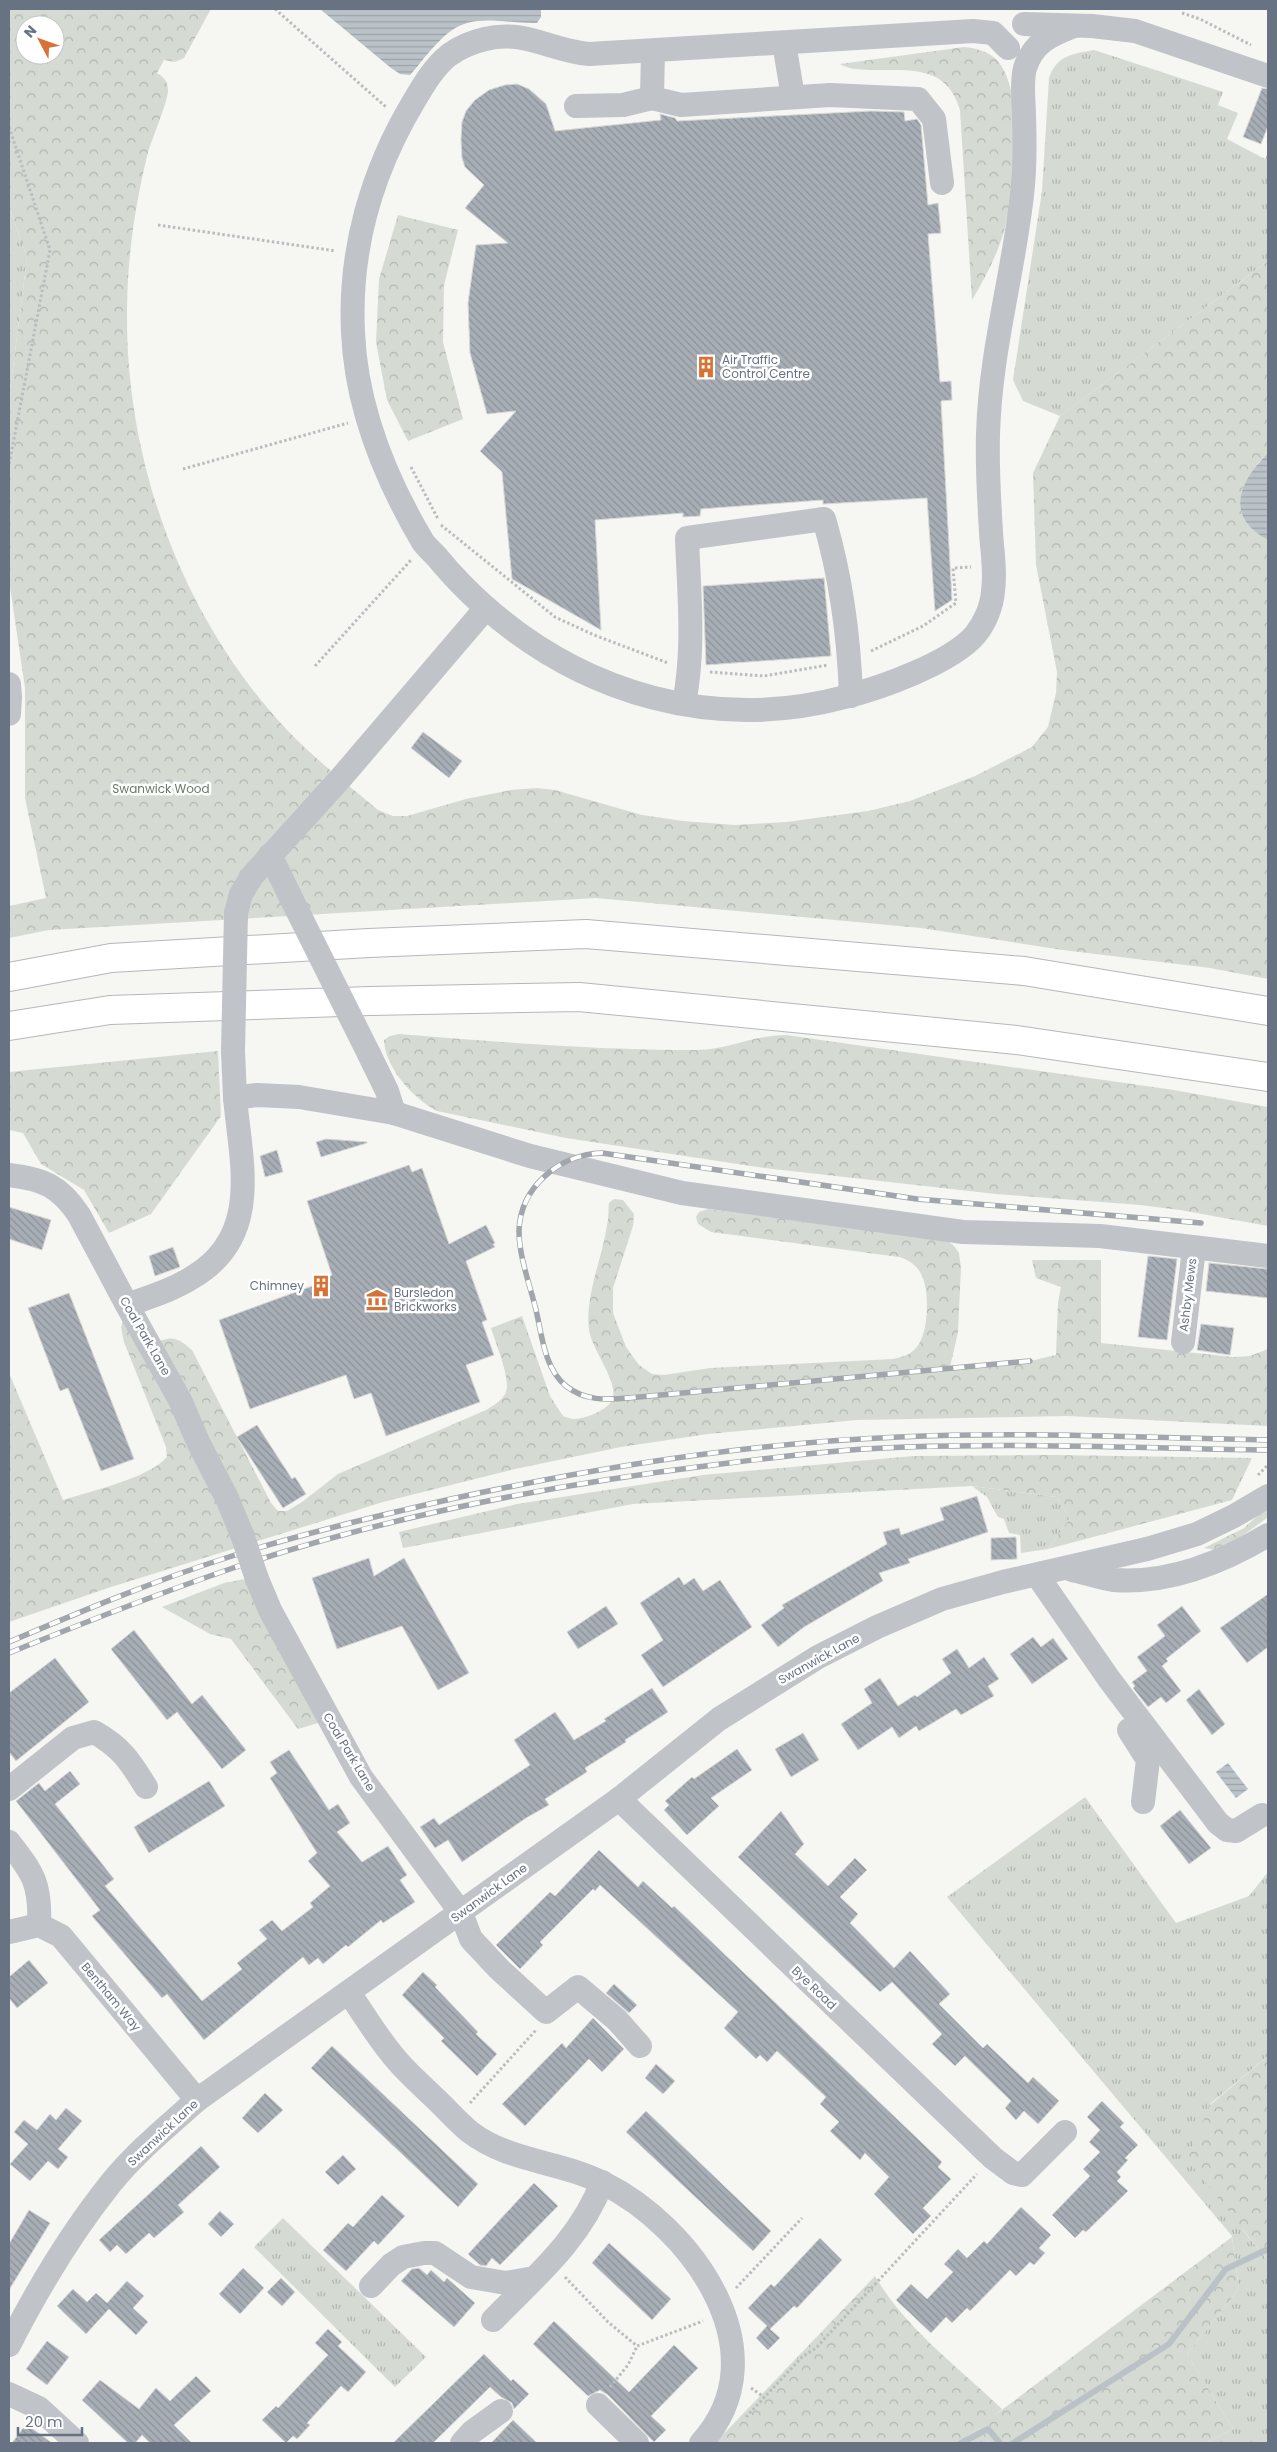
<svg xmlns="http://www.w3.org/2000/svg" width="1277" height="2452" font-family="Poppins,sans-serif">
<defs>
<pattern id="grass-tufts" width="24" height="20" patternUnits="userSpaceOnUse" patternTransform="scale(1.25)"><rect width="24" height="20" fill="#d5dbd3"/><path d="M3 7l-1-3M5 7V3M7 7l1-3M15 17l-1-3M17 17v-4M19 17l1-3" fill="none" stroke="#b1b6b1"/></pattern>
<pattern id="forest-crowns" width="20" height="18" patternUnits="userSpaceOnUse" patternTransform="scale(1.25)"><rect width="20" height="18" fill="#d5dbd3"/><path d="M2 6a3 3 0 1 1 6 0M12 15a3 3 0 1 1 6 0" fill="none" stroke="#b1b6b1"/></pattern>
<pattern id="water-rules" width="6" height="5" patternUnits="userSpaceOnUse" patternTransform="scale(1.25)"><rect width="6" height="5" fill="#bac2c8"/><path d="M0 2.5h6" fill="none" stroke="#9ba2a8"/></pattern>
<pattern id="building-back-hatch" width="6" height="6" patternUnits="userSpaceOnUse" patternTransform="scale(1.25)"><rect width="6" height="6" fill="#a8aeb5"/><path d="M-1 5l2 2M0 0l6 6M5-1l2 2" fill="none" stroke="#8d9299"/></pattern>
</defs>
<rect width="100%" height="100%" fill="#f6f6f3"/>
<!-- grass -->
<g fill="url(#grass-tufts)">
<path d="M1094,50L1223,92L1218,105L1238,113L1227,139L1265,159L1268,153V261L1060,416L1023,401L1013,380L1042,191L1049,78C1057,55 1073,54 1094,50Z"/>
<path d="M9,206L27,258L9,399Z"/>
<path d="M972,1486L1057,1497L1070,1518L1048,1549L1021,1553L1020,1535L1009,1533L1004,1519L998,1517L987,1497Z"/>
<path d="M1085,1797L1176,1923L1249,1896L1268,1872V2056L1210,2104L1243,2230L1268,2261V2443H1205L1233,2429L1187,2354L1239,2289L1232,2236L947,1897Z"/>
<path d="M283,2218L426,2357L395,2387L254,2247Z"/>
<path d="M978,2428L989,2443H959Z"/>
</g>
<!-- forest -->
<g fill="url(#forest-crowns)" fill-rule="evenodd">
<path d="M9,9H211L184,58L175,62L164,60L157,73C163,77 168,81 168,89C169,99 152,139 148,152C135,205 127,259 127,313C126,465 183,619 287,730C315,759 347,784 378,810L393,816H407L466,799L511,790L536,788L555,790L642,815L683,821L735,825L786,822L868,811L910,801L975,776L1032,747L1048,727L1056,693L1057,672L1036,565L1033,473L1060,416L1268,261V453L1257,464L1252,529L1268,540V979L1210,968L1063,950L921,928L596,898L49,930L9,938V906L46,898L25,798V688L9,580V399L27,258L9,206ZM25,25H55V55H25Z"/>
<path d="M964,47C976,48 987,51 996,59C1027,92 1015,190 1004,231C997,256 985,278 972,300L960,110C946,64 910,71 870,70C859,69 850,70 840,64Z"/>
<path d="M398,215L458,230L444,285L443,342L463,419L408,441L387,400L376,342L379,279Z"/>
<path d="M399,1034C498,1042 597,1050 696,1050C728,1050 753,1035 786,1035L1174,1090L1268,1107V1226L1180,1210L1140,1205L996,1194L764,1168L566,1138L437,1111C414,1099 385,1068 384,1040L390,1036Z"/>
<path d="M218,1051L221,1116L151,1214L109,1233L84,1190L41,1164L23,1133L9,1130V1072Z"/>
<path d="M614,1199L623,1200L634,1214L633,1226L613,1288V1313L626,1347L639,1365L652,1374L664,1375L710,1368L893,1359C901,1357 908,1356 914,1350C929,1338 930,1292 922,1276C918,1266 909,1260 899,1257L711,1232L698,1224L696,1217L699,1212L708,1209L946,1240L954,1246L959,1253L961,1268L958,1332L950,1367L1030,1361L1056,1355L1058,1302L1061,1287L1036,1278L1032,1260H1101V1343L1233,1357L1250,1356L1268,1349V1426L1067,1416L857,1420L708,1434L621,1447L515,1469L383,1502L108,1588L9,1622V1373L63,1500C91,1491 149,1478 167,1457L166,1447L124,1342L121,1327L124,1319L149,1345C171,1337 174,1334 192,1350L271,1503L278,1511H287L302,1502L338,1474L486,1410C494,1405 502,1401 506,1392C511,1379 495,1342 491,1328L522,1316L550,1396L563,1416C567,1417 571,1419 574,1419C586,1419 610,1409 613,1398C617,1379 592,1350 589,1330C585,1294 602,1260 607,1225C609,1218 608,1210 609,1203Z"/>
<path d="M1053,1455L1252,1458L1232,1500L1048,1549L1070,1518L1057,1497L972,1486L633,1504L403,1548L399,1532L517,1504L703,1475L913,1456Z"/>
<path d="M1268,1506V1517L1222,1551L1204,1548L1244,1528Z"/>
<path d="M250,1578L321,1722L298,1729L231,1639L210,1634L162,1607L224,1583Z"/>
<path d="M1268,2056V2261L1187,2159L1210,2105Z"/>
<path d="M1232,2237L1239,2289L1187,2354L1233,2429L1205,2443H989L978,2428L959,2443H715L875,2276C905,2328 958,2367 1002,2409L995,2415Z"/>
</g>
<!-- water -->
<g fill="url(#water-rules)">
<path d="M320,9H541V17L537,23C515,24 489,17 467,23C444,29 425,58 410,75L400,74L391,68Z"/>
<path d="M1268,453V540C1223,516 1240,481 1268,453Z"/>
<path d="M1228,1763L1248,1789L1236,1798L1216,1772Z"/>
</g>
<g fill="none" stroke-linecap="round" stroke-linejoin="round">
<!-- stream -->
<g stroke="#bac2c8" stroke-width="6">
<path d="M961,2443L988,2429L1000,2443"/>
<path d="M1013,2443L1169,2344L1226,2269L1268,2249"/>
</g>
</g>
<!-- building -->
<g fill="url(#building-back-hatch)" stroke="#d7d8d6">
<path d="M517,84L529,89L546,104L555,131L661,120L660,114L675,118L677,121L871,111L904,112L905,121L917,119L921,125L928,205L938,203L941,233L928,234L940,382L951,381L952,400L941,401L952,600L935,611L927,498L823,504V500L701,509L700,516L683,517V513L595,520L601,630L512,579L502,472L480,451L516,411L487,414L470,353L468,303L476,245L508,243L465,208L484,185L465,167L462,158L461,139L462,122L466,111L475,100L489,90L505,85Z"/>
<path d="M1262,88L1268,89V126L1261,144L1243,137Z"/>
<path d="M824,578L831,656L706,665L703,586Z"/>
<path d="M423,732L462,761L449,778L411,748Z"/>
<path d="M326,1139L367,1142V1143L321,1157L316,1142Z"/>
<path d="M277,1150L283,1172L265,1177L260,1156Z"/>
<path d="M409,1165L412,1172L422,1168L449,1244L486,1225L495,1243L493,1244L495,1247L466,1261L487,1320L482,1322L494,1355L466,1365L480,1402L386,1436L371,1393L354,1399L346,1375L250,1409L219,1320L315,1285L332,1275L307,1201Z"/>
<path d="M9,1207L51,1220L42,1250L9,1239Z"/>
<path d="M173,1247L180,1267L155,1276L149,1256Z"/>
<path d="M1148,1256L1177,1259L1167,1340L1138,1337Z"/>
<path d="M1209,1263L1268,1269V1298L1206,1291Z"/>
<path d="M69,1293L134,1459L101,1471L68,1388L60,1391L28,1308Z"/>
<path d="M1201,1324L1234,1328L1230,1355L1197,1350Z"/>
<path d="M257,1425L292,1479L295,1477L306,1494L283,1508L237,1437Z"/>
<path d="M977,1496L988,1532L908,1559L910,1563L879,1573L883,1581L804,1627L778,1647L761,1625L784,1608L782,1605L887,1544L883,1532L899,1528L901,1535L944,1520L940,1508Z"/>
<path d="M1016,1537L1017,1559L991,1560V1538Z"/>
<path d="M369,1558L374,1576L404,1558L469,1673L438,1690L402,1626L337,1649L312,1578Z"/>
<path d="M679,1577L684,1585L694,1578L703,1591L720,1580L752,1627L663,1687L641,1655L663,1640L640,1603Z"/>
<path d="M1268,1594V1647L1247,1663L1220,1628Z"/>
<path d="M606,1606L618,1624L578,1649L567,1632Z"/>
<path d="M1182,1606L1201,1631L1166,1659L1168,1661L1162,1666L1181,1691L1166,1703L1161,1697L1148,1707L1133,1688L1135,1686L1132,1682L1147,1671L1137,1657L1165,1636L1157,1625Z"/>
<path d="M134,1630L192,1704L202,1695L246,1750L222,1769L177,1712L167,1720L111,1649Z"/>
<path d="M1033,1637L1041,1647L1053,1638L1068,1659L1032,1684L1010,1654Z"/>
<path d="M957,1649L969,1668L984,1657L999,1679L988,1686L994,1696L961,1715L956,1709L919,1731L916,1726L899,1738L892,1727L858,1750L841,1724L872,1703L864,1689L880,1678L898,1706L915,1695L917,1697L951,1673L942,1659Z"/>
<path d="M55,1658L89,1702L16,1761L9,1752V1693Z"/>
<path d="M652,1688L668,1712L625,1740L626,1742L585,1768L587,1772L545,1799L549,1805L526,1818L462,1862L448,1840L435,1848L420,1827L434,1818L439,1825L530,1765L514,1740L555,1712L574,1740L606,1721L604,1719Z"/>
<path d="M1199,1689L1225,1724L1212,1735L1186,1700Z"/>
<path d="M803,1733L819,1760L791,1777L775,1749Z"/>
<path d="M737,1749L752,1770L711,1798L719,1806L687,1835L664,1810L669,1805L665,1801L692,1777L694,1779Z"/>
<path d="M289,1750L329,1810L338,1804L350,1823L337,1832L362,1862L388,1846L407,1875L400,1880L415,1902L383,1923L381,1920L348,1947L346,1945L323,1964L318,1958L309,1965L303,1957L204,2040L167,1994L162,1998L92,1916L100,1910L16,1801L39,1783L45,1791L70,1771L80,1784L55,1804L114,1879L105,1886L202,2001L242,1969L237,1963L267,1939L259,1930L272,1920L282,1931L313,1907L310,1903L330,1886L308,1861L317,1853L270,1778L277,1773L270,1762Z"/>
<path d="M209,1781L225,1806L149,1853L134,1827Z"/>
<path d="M1180,1810L1211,1848L1189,1864L1160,1826Z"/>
<path d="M781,1811L804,1844L795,1854L828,1886L855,1858L867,1870L840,1897L858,1914L850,1923L894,1968L910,1951L950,1994L939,2004L983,2048L987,2044L1028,2083L1033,2077L1059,2101L1038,2124L1024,2111L1016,2120L1005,2108L1011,2101L965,2056L955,2066L932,2044L942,2034L892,1982L880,1992L738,1857Z"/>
<path d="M599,1850L638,1887L643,1881L672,1908L674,1906L942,2162L938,2167L951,2179L923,2208L931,2216L913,2234L874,2194L889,2177L865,2153L860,2160L830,2131L839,2122L820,2104L826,2097L777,2051L767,2062L760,2055L756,2059L724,2028L738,2012L600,1885L595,1891L593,1889L540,1942L543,1945L520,1969L496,1945L550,1892L555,1896Z"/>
<path d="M29,1960L48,1983L17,2008L9,1998V1977Z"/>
<path d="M423,1972L437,1985L435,1987L478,2032L476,2034L497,2054L477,2076L441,2041L444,2038L402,1995Z"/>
<path d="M614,1984L637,2005L629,2013L606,1993Z"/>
<path d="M593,2018L624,2049L602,2072L589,2059L525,2126L502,2104L562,2043L566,2048Z"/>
<path d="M332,2046L478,2184L458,2207L311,2068Z"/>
<path d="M656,2064L675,2081L663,2094L645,2078Z"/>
<path d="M265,2093L283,2110L258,2133L242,2118Z"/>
<path d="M1102,2101L1124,2123L1120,2127L1138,2145L1125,2158L1128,2160L1117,2172L1121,2177L1117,2181L1128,2191L1086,2232L1083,2230L1075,2238L1052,2215L1090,2176L1083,2169L1100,2152L1089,2142L1100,2130L1087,2117Z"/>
<path d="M66,2108L82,2121L58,2149L68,2157L58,2169L48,2161L30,2181L10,2164L28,2144L14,2132L24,2120L37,2130L50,2114L56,2120Z"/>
<path d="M646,2111L771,2231L753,2251L626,2132Z"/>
<path d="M201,2146L220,2167L178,2205L184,2212L154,2238L149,2233L126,2254L117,2245L110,2252L99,2240Z"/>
<path d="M343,2155L356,2169L338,2185L325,2172Z"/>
<path d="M534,2183L558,2206L500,2265L492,2258L486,2266L480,2265L468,2254Z"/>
<path d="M382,2195L405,2216L378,2245L374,2241L346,2271L323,2250L348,2223L353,2227Z"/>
<path d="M1021,2207L1051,2235L1039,2248L1045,2253L1034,2265L1030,2262L1016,2276L1010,2270L970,2311L967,2308L952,2323L946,2317L931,2333L896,2300L911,2284L927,2299L953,2272L944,2264L958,2249L967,2258L984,2241L987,2244Z"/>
<path d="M29,2210L50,2223L9,2290V2244Z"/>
<path d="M220,2211L234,2224L221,2237L208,2224Z"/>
<path d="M820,2238L842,2260L797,2308L794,2306L770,2329L780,2338L768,2350L756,2338L767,2326L748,2308L771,2284L774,2287Z"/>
<path d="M609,2243L671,2299L652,2320L592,2263Z"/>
<path d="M243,2268L264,2288L240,2314L219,2294Z"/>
<path d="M419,2268L427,2275L431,2270L444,2282L447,2278L475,2303L454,2327L401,2281L412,2269Z"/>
<path d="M281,2278L295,2292L282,2306L267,2292Z"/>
<path d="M127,2281L144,2296L133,2308L148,2322L136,2335L109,2309L86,2334L57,2306L73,2289L87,2302L96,2293L107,2303Z"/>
<path d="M554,2321L629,2392L674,2345L698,2368L651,2416L666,2430L654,2442L608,2395L600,2390L588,2396L533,2344Z"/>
<path d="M328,2329L342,2342L338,2346L366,2372L348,2392L341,2386L307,2423L310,2425L297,2439L293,2436L286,2443L262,2420L276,2406L278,2408L328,2355L315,2343Z"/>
<path d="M47,2341L69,2357L47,2385L26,2369Z"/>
<path d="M484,2354L511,2381L513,2379L529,2394L514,2409L512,2403L501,2397L490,2387L433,2443H393Z"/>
<path d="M196,2376L211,2391L174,2425L192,2443H150L142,2435L135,2443H128L82,2400L100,2380L139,2409L156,2388L170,2401Z"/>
<path d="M513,2420L537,2443H491Z"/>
<path d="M26,2424L52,2443H12Z"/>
</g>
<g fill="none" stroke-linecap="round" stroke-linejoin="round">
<!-- highway casing -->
<g stroke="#b5b7bb" stroke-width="30">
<g id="highway">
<path d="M9,977L111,958L369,943L586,934L1024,971L1268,1011"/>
<path d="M9,1026L110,1010L370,1001L579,997L1017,1040L1268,1077"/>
</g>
</g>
<!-- path -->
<g stroke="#babcbf" stroke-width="3" stroke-dasharray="2.5 2.5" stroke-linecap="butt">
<path d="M275,9L386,107"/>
<path d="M1182,13L1200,19L1251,45"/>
<path d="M9,127L50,250L9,465"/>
<path d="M158,225L336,251"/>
<path d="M411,467L438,519"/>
<path d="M183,469L348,423"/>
<path d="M441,525L555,617L594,635L668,663"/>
<path d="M871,651L923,626L956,603L953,568L971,567"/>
<path d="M315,666L411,560"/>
<path d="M710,672L764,676L828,665"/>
<path d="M1258,1475L1268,1465"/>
<path d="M470,2103L536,2030"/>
<path d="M565,2277L608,2322L637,2346L703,2321"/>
<path d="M736,2288L802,2218"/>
<path d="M610,2387L628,2365L637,2346"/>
<path d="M751,2388L764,2397"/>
<path d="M746,2417L802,2357L816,2348L977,2174"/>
</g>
<!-- minor -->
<g stroke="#c0c3c7" stroke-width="24">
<path d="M1024,24L1092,26L1135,31L1268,76"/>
<path d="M784,43L793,97"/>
<path d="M1008,48L993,33L973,31L589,54C551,51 525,29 485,39C472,42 460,47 449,55C434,67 424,84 414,101C372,171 349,250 353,332C356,408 385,478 423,542C425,545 434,554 436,556C451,574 466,590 483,605C583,694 714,732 845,697C880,688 951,663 975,635C985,623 992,606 993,591C996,571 992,551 991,532C989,500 987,467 988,435C990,352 1013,276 1022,195C1025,169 1025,143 1024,117C1024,101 1021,83 1025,68C1033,43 1050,35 1074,26"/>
<path d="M653,51L652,98L681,105L830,95L918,99L934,119L942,183"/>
<path d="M576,106L623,105L652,98"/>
<path d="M9,684L10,697L9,714"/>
<path d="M684,703C695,648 689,594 687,538L824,519C841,577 849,636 851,696"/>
<path d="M270,855L290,896"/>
<path d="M236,913L241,894L252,876L340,779L486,608"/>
<path d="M233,1051L235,1098L257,1095L299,1097L394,1113L530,1156L682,1193L963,1232L1100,1236L1268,1256"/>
<path d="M369,1054L387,1091L394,1113"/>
<path d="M9,1175C43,1179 60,1186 79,1215L127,1305L180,1400L199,1444L227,1498L243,1537"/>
<path d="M127,1305C149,1297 173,1290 193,1277C262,1236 241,1163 235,1098"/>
<path d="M1183,1342L1194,1248"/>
<path d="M1072,1570C1086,1573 1100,1578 1114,1580C1168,1584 1223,1562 1268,1535"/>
<path d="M1037,1575L1109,1679L1218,1823L1227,1830L1236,1831L1262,1815"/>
<path d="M257,1579L270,1610L361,1777L461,1913L471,1939L499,1969L546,2012L578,1987L617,2020L640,2046"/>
<path d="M1129,1730L1148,1760L1143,1802"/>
<path d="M9,1789L73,1738L94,1732C121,1747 130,1761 146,1787"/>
<path d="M619,1799L993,2158L1013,2173L1022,2175L1065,2132"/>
<path d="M9,1842C33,1873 41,1884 39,1925"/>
<path d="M9,1932L39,1925L61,1936L197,2100"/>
<path d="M349,1993C366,2017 381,2044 402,2066C415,2080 429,2092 443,2106C451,2114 460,2124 470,2132C509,2162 560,2161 603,2183C691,2226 783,2353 701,2443"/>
<path d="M371,2286L391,2265L403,2257L424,2253H435L471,2277L506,2283L534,2278"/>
<path d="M493,2320C535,2277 581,2239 602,2182"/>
<path d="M9,2345C38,2288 71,2233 111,2183C136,2152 168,2126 197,2100L619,1799L719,1719L818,1657L877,1627L942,1599L1003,1582L1147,1549L1197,1534L1234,1516L1268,1496"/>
<path d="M9,2394L39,2408L77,2443"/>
<path d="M598,2405L637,2443"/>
<path d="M462,2443L472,2432L501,2411"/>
</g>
<!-- highway -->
<use href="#highway" stroke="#fff" stroke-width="28"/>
<!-- rail casing -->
<g stroke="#a1a6ac" stroke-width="5.5">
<g id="rail">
<path d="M1030,1361L628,1398C606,1400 585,1401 566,1386C544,1368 542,1335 536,1310C530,1285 519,1257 519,1231C520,1187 560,1154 602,1153L917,1199L1201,1223"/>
<path d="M9,1642C82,1611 156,1580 232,1556C304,1533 378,1516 451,1499C598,1467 749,1443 899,1437C1022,1431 1146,1438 1268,1440"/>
<path d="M9,1653C83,1623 157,1594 233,1568C388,1516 550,1485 713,1465C777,1457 841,1449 906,1447C1027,1443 1148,1448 1268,1450"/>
</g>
</g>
<!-- rail -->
<use href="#rail" stroke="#fff" stroke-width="4" stroke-dasharray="11" stroke-linecap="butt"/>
<!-- minor-bridge -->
<g stroke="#c0c3c7" stroke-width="24">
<path d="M290,896L369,1054"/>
<path d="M233,1051L236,913"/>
<path d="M243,1537L257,1579"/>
</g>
</g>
<!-- icons -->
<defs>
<g id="building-bare" transform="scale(1.725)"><path d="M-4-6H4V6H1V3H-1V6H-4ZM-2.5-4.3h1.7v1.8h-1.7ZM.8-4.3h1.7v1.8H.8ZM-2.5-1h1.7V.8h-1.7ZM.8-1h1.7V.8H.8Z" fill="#d67233" stroke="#fff" stroke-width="2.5" paint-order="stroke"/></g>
<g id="museum-bare" transform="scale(1.725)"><path d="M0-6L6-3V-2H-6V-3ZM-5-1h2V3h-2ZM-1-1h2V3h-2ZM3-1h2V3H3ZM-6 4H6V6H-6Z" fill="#d67233" stroke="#fff" stroke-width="2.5" paint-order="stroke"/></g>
</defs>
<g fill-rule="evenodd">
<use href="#building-bare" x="706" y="367"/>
<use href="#building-bare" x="321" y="1286"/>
<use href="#museum-bare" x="377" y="1300"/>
</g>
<g text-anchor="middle" stroke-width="5" stroke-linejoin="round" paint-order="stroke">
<!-- poi labels -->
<g font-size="12" fill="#677282" stroke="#fff" text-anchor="start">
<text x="722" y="364">Air Traffic<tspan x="722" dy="14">Control Centre</tspan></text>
<text x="304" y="1290" text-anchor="end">Chimney</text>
<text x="394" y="1297">Bursledon<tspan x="394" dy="14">Brickworks</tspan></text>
</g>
<!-- park labels -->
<g font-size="12" fill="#677a66" stroke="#fff">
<text x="161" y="793">Swanwick Wood</text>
</g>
<!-- street labels -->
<g font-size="12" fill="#677282" stroke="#fff">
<text transform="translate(1188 1295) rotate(-83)" y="4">Ashby Mews</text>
<text transform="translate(145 1336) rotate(60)" y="4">Coal Park Lane</text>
<text transform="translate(819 1659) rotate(-29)" y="4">Swanwick Lane</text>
<text transform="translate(349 1752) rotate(59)" y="4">Coal Park Lane</text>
<text transform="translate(489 1893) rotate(-36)" y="4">Swanwick Lane</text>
<text transform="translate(814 1988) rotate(44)" y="4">Bye Road</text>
<text transform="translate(111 1997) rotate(50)" y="4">Bentham Way</text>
<text transform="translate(163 2133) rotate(-43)" y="4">Swanwick Lane</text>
</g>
</g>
<!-- border -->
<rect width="1277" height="2452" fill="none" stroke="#677282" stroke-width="20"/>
<!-- north arrow -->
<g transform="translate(40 40) rotate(311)"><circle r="24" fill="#ffffff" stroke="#c2c7cd"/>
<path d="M0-4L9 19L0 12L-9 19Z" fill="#d67233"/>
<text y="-8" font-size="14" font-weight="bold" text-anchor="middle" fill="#677282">N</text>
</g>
<!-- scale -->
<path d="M18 2427v8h64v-8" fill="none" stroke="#677282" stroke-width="2.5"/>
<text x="25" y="2427" font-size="15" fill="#677282" stroke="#ffffff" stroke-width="4" paint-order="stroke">20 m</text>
</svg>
